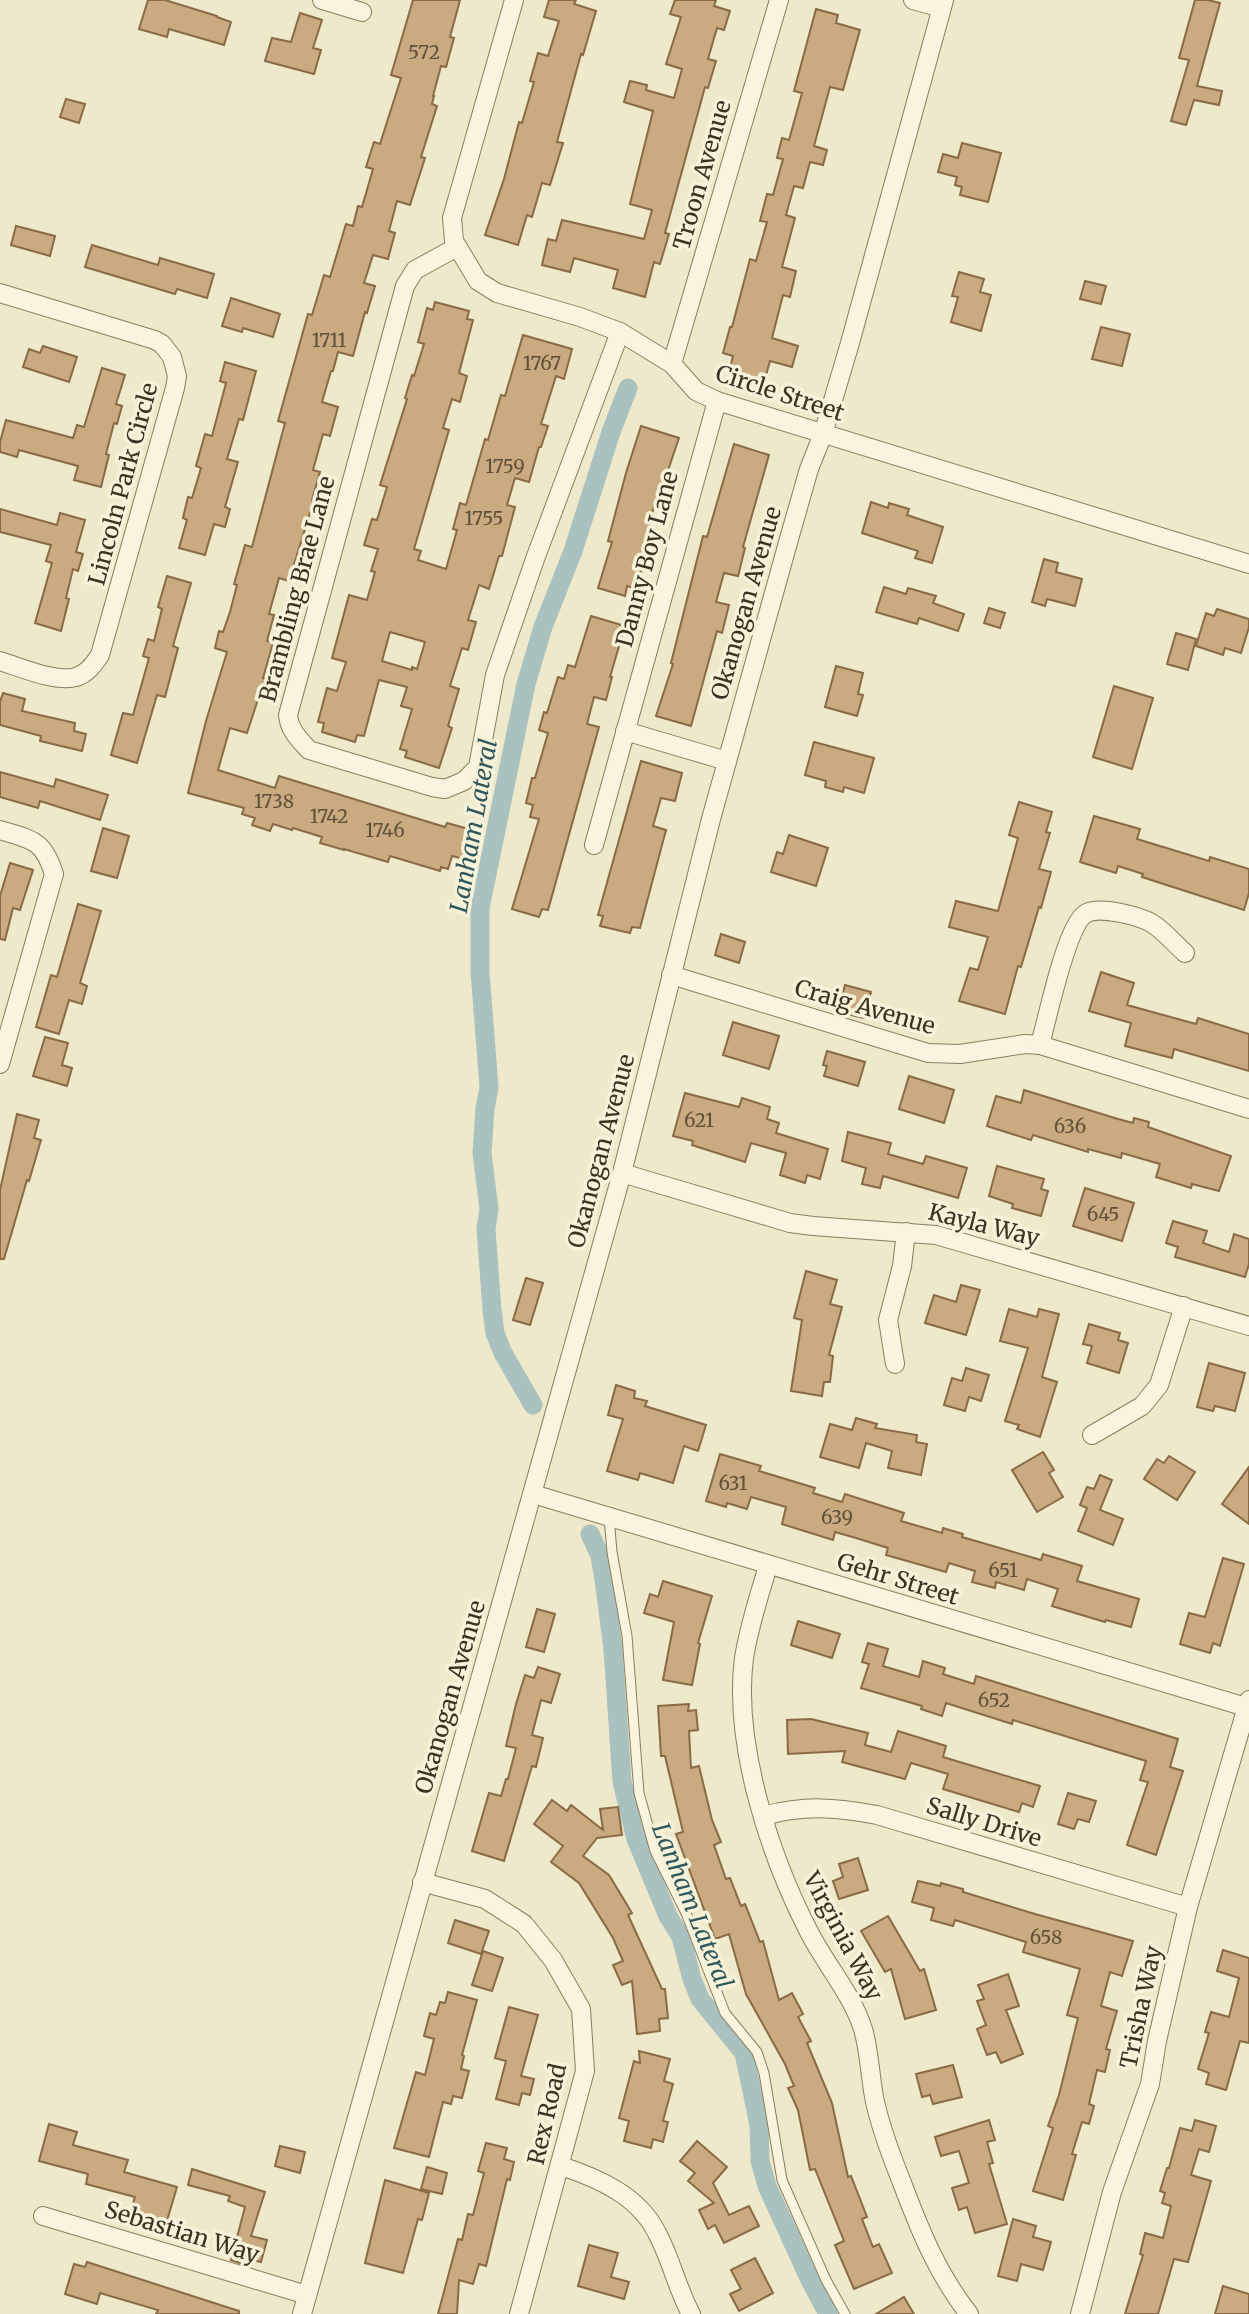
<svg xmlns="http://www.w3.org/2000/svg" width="1249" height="2314" font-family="Merriweather,serif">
<rect width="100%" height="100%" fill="#eee9ca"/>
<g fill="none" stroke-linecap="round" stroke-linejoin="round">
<!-- canal -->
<g stroke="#aac2bf" stroke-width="19">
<path d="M533,1405L503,1353L495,1333L492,1310L486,1229L489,1209L482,1153L485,1109L489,1087L480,972V908L526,684L543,627L573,551L611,432L628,388"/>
<path d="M590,1534L600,1556L604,1579L613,1649L622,1782L636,1839L668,1916L681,1937L692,1979L700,1999L744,2053L759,2125L760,2161L767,2186L810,2280L828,2314"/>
</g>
</g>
<!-- building -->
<g fill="#caab81" stroke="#896a45" stroke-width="2" fill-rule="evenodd">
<path d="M148,0H165L217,16V17L231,22L224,45L169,29L167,37L139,29Z"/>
<path d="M413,0H460L450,37L454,38L446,67L441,66L433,96H434L432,104L437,106L421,157L425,158L410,205L397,201L389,231L395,233L388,259L373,255L364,283L375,286L367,313L365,312L353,356L338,352L333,371H331L322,402L338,407L330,436L323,434L313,470L320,472L312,500H314L289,581L279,578L269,614L274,615L267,641L273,643L263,678H265L247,733L230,728L218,770L275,788L279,776L445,827L447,823L472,830L464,859L452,856L448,869L441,867L440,871L390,856L388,862L344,849V850L320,843L322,837L293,828L292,830L273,824L270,831L252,825L255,818L242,814L244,808L188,793L206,721L227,652L215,648L219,631L223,632L230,612L237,585L234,584L245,545L252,547L285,423L278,421L308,314L312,315L324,275L330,277L346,224L353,226L358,206L362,207L373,169L366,167L374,142L380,144L401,78L391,75Z"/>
<path d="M549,0H576L574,4L596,11L583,55L581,54L557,142L563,143L550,185L542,183L532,217L527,215L518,245L485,235L504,179L519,122L522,123L534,82L530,81L538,53L548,56L559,21L544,17Z"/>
<path d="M675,0H716L714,6L730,11L724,30L717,28L708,59L716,61L708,88L705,87L665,233L669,234L660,264L654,262L645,297L613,288L618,270L574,258L570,272L542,265L548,239L556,241L562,220L644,239L652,210L630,204L653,111L624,102L630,81L647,85L646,90L674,98L682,69L666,64L681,17L670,14Z"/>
<path d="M1195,0H1208L1220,3L1197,86L1222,91L1219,105L1194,100L1186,125L1171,121L1189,60L1179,58Z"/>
<path d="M816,9L838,15L836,23L860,30L843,90L830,87L814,146L827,150L823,165L810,162L803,188L794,186L786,215L795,218L782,267L796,271L790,297L783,295L772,338L798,346L792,367L770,361L764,382L729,372L733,356L723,353L730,327H732L750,259L756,261L767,222L760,221L767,194L773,195L783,159L777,158L782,138L789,140L802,93L794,91Z"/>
<path d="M300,13L322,20L313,48L321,50L314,74L265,61L272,38L291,42Z"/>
<path d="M66,99L85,104L79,123L60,117Z"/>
<path d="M962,143L1001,153L988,202L960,195L962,187L955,185L957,177L938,172L943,154L958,158Z"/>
<path d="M16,226L55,236L50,256L11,245Z"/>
<path d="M92,245L158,265L160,258L214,274L207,298L177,289L175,294L85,267Z"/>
<path d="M959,272L984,279L980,292L991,295L981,331L951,322L958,297L952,296Z"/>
<path d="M1085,281L1106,286L1101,304L1080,299Z"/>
<path d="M231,298L280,314L273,337L243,328L242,332L222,326Z"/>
<path d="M435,302L469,311L467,319L473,320L459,373L467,376L460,402L452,399L443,428L449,430L414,549L421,551L418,560L446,569L457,530L453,529L460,503L466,505L485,439L488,440L501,395L505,396L523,335L572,349L564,379L556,376L541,424L548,426L541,447H539L529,482L515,478L507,505L515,507L502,556H499L489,589L479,585L468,620L476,622L468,650L462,648L450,686L459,689L448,726L452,728L439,768L405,757L407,751L400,749L412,709L401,706L407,687L379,680L364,736L357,735L355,742L322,732L324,723L318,722L327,688L337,691L346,662L332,658L349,595L367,600L375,572L371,571L378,549L364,545L372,519L377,520L387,487L380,485L407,399L405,398L412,375L414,376L424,344L418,342L427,308L433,310ZM390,632L425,642L417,669L412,667V670L382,661Z"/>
<path d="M1101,327L1130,334L1122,366L1092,359Z"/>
<path d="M43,346L77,357L69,382L23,367L29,349L40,353Z"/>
<path d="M225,362L256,371L243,420L239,419L227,459L238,462L225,507L230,509L225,527L214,524L205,555L179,548L187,520L183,518L188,497L192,498L201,468L196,466L205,434L212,436L226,383L220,381Z"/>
<path d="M102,368L125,375L116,404L122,406L117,424L114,423L106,454L109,455L101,487L74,480L78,466L19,450L17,457L0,452V442L6,420L73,438L77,425L84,427Z"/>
<path d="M641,426L679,438L663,485L660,484L648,529L653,531L636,589L627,586L625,596L598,588L612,542L608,541L626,473Z"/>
<path d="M734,444L769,455L743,547L745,548L738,576L724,573L716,602L729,605L722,633L717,631L691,726L656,716L673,664L671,663L703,536L707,537Z"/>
<path d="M871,502L888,508L889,503L909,509L907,515L943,527L932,563L915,558L918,551L862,533Z"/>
<path d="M0,509L57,525L60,513L85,520L76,552L83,554L78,571L73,569L66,598L69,599L61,631L35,623L52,563L46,561L51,545L0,532Z"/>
<path d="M1044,559L1058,563L1056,572L1082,579L1075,606L1047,599L1045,606L1032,602Z"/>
<path d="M167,576L191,583L173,646L178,648L165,697L157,695L137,763L111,755L123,713L133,715L149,658L143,656L148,639L154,641L162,609L158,607Z"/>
<path d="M884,587L906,594L908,588L936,596L933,603L964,614L958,631L919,618L917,624L876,612Z"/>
<path d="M989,608L1005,613L1000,628L984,623Z"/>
<path d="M1217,609L1249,619V627L1241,653L1225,648L1223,655L1196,646L1206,613L1214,616Z"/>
<path d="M591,616L625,626L610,677H612L606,700L594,697L587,724L599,727L548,910L542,909L539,917L512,909L539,819L530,817L533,805L526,803L532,778H535L548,733L539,730L544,712L547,713L558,677L564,679L568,665L575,667Z"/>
<path d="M1176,633L1196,639L1188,670L1167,664Z"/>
<path d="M836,666L863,673L858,694L863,695L857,716L825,707Z"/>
<path d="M1114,686L1153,698L1132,769L1093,757Z"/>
<path d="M3,693L25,699L22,711L75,723L74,731L86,734L82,751L40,741L41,736L0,725V702Z"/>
<path d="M814,742L874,758L864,793L844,787L843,792L825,787L826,781L805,775Z"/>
<path d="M641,761L682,773L675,801L661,798L653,826L666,830L640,928L632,927L630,933L600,926L603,916L598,915Z"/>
<path d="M0,772L54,787L56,779L108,795L100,820L40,801L38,808L0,797Z"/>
<path d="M1019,802L1052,812L1046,832L1050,833L1039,869L1051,872L1041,908L1039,907L1021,967L1018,966L1005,1014L959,1001L970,968L978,970L988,937L949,927L956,901L998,911L1018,838L1009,835Z"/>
<path d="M1094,816L1140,829L1137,839L1209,861L1210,857L1249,869V893L1244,910L1142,877L1143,874L1118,866L1116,873L1080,862Z"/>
<path d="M103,828L129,836L117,878L91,871Z"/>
<path d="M789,835L828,848L816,886L771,872L777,852L783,854Z"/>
<path d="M10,863L33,870L20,910L13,908L5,940L0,939V896Z"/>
<path d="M78,904L101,911L80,983L87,986L82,1004L69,1000L59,1034L36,1027L51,975L57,977Z"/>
<path d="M721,934L745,942L739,963L715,955Z"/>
<path d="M1101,972L1134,983L1127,1005L1196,1024L1198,1018L1249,1034V1071L1174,1049L1172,1058L1125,1046L1131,1023L1089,1011Z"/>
<path d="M845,985L871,992L864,1018L838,1012Z"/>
<path d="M733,1022L779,1036L769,1069L723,1055Z"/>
<path d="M45,1037L68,1043L62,1065L72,1068L67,1086L33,1076Z"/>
<path d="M827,1051L865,1062L858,1086L824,1076L827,1066L823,1065Z"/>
<path d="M909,1076L954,1090L944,1123L899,1109Z"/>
<path d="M1024,1090L1118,1119L1133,1123L1134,1118L1149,1122L1148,1127L1231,1156L1219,1191L1192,1184L1191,1188L1156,1177L1160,1164L1122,1153L1121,1158L1088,1149V1152L1033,1135L1031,1140L987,1126L996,1096L1021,1103Z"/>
<path d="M685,1093L739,1107L742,1098L770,1107L767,1119L779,1123L776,1133L828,1149L820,1179L807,1175L805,1183L780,1175L786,1153L751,1143L745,1162L692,1145L693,1141L673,1136Z"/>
<path d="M17,1114L39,1120L34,1138L41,1140L29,1181L27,1180L4,1259H0V1190Z"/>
<path d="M848,1132L891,1143L888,1154L923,1164L926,1156L967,1168L958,1198L883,1176L880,1188L862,1184L866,1168L842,1161Z"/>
<path d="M997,1166L1044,1179L1041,1189L1048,1191L1041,1216L1012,1208L1013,1204L989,1196Z"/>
<path d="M1085,1188L1134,1203L1122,1241L1073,1226Z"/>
<path d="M1173,1221L1207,1231L1203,1243L1229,1252L1234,1234L1249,1239V1264L1245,1277L1175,1257L1178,1247L1166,1243Z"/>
<path d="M806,1271L837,1280L830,1304L842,1307L829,1355L833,1356L830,1382H824L822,1396L791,1391L802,1320L794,1318Z"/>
<path d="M526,1278L543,1283L530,1325L513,1320Z"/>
<path d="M961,1285L980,1290L966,1335L925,1323L934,1295L956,1302Z"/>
<path d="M1009,1309L1037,1317L1039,1309L1059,1314L1042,1377L1057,1382L1040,1437L1017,1429L1019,1425L1005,1421L1028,1348L1000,1341Z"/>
<path d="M1089,1324L1120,1333L1118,1340L1128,1343L1119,1373L1087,1363L1092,1346L1083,1344Z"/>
<path d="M1209,1363L1245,1373L1235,1411L1215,1406L1213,1411L1197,1407Z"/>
<path d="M966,1368L989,1375L981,1401L969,1397L965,1411L944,1405L952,1378L962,1381Z"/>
<path d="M616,1385L635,1391L634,1398L647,1401L645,1406L706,1425L698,1451L684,1446L673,1483L640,1473L638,1480L607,1471L623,1419L608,1415Z"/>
<path d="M856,1418L877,1424L875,1428L917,1435L916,1442L927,1444L921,1475L888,1468L892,1451L866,1443L859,1468L820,1457L830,1424L852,1430Z"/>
<path d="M1043,1452L1054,1470L1049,1473L1063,1497L1037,1512L1012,1470Z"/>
<path d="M720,1454L761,1466L759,1471L815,1488L813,1493L842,1502L845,1494L904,1513L901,1521L942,1533L943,1528L963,1534L962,1537L1041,1560L1043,1554L1082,1566L1077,1581L1139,1599L1131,1627L1106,1620L1105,1622L1052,1606L1058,1589L1027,1579L1024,1590L996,1582L995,1588L972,1582L975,1571L949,1563L946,1572L886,1555L888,1548L856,1538L835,1532L833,1540L782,1524L786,1507L751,1497L747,1509L727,1503L726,1507L706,1501Z"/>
<path d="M1169,1456L1195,1472L1177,1500L1144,1479L1157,1459L1164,1463Z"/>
<path d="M1249,1467V1524L1222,1504Z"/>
<path d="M1100,1475L1112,1480L1100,1510L1123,1519L1113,1545L1078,1531L1087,1508L1080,1505L1087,1487L1094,1489Z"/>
<path d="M1223,1558L1244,1564L1220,1646L1213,1643L1210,1653L1180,1644L1189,1613L1205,1617Z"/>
<path d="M663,1581L712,1596L698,1643L700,1644L692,1685L663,1680L674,1622L644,1613L650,1594L658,1597Z"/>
<path d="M537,1609L555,1614L544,1652L526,1647Z"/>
<path d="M798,1621L840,1634L832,1658L791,1645Z"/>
<path d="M868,1643L888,1649L883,1666L919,1677L923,1661L945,1668L943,1674L974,1684L976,1676L1178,1739L1170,1767L1183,1771L1156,1855L1127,1845L1148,1782L1140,1780L1146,1761L1013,1720L1012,1724L946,1703L942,1716L921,1709L922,1706L861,1688L869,1664L862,1662Z"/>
<path d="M538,1667L560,1674L551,1703L541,1700L532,1735L543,1738L536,1767L532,1766L504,1861L472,1851L489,1793L501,1796L506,1779H508L516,1748L506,1746L516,1704L525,1675L534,1678Z"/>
<path d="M689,1704L688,1711L696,1710L698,1730L689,1731L691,1768L699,1766L712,1820L721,1842L714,1845L726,1879L730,1878L741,1906L745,1904L760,1942L763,1941L779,2000L792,1993L803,2014L798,2017L811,2041L807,2043L832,2103L848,2177L851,2176L867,2217L862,2219L873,2247L879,2244L892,2273L854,2289L835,2245L844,2241L815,2169L810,2170L798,2110L788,2088L794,2086L785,2064L746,1994L729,1934L715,1939L676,1834L683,1832L665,1756H661L658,1706Z"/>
<path d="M811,1719L868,1733L865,1745L891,1752L898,1731L946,1746L943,1757L1040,1786L1033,1807L1022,1803L1019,1812L943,1789L948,1774L911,1763L905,1779L842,1762L845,1751L788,1754L787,1720Z"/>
<path d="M1068,1793L1096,1801L1089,1822L1078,1819L1074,1829L1058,1824Z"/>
<path d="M552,1800L567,1811L571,1805L603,1830L600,1809L618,1807L622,1835L597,1838L583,1856L609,1875L632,1913L628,1915L662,1989H665L668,2018L659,2019L660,2031L637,2034L632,1981L622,1985L613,1965L623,1961L613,1938L579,1883L551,1862L563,1846L534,1824Z"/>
<path d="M858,1858L868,1890L839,1899L833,1881L843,1877L839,1864Z"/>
<path d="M918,1881L940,1886L941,1883L963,1889V1892L1035,1914L1133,1941L1122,1976L1110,1972L1101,2006L1117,2011L1106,2049L1110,2050L1105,2072L1097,2070L1089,2104L1094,2106L1089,2124L1082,2122L1072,2154L1076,2155L1063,2200L1033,2191L1053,2128L1048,2126L1059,2095L1078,2018L1067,2015L1080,1969L1023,1952L1026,1942L955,1920L953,1926L931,1920L934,1908L912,1902Z"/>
<path d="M888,1916L920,1971L924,1969L936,2010L905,2019L891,1969L885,1972L861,1931Z"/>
<path d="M455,1920L489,1931L481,1954L448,1943Z"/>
<path d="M1223,1950L1249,1958V2043L1240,2041L1226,2090L1206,2084L1209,2073L1198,2069L1209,2033L1205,2032L1211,2012L1229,2017L1239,1978L1217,1971Z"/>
<path d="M483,1951L503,1958L492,1991L472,1985Z"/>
<path d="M1008,1974L1019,2006L1006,2010L1023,2054L1001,2063L996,2052L987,2055L977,2029L986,2025L977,2001L984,1999L978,1985Z"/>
<path d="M448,1992L477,2000L462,2055L464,2056L461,2069L469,2071L462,2098L453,2096L451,2104L443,2102L429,2157L394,2148L416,2072L425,2075L434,2039L424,2036L430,2013L436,2015L440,2002L445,2003Z"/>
<path d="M509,2007L538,2015L521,2076L534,2079L530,2095L522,2093L519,2105L496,2099L506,2061L495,2058Z"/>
<path d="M639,2051L670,2059L664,2081L673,2084L663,2121L668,2122L663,2142L653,2139L651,2148L624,2141L629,2121L619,2118L634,2061L640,2063Z"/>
<path d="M953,2065L962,2097L933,2104L930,2095L922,2097L916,2074Z"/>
<path d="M989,2120L995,2140L987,2142L993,2163L989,2164L1007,2224L975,2233L967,2207L959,2210L952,2188L969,2183L959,2151L941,2156L935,2137Z"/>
<path d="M1195,2120L1216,2126L1209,2152L1199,2149L1191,2175L1211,2181L1188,2262L1174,2259L1158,2314H1125L1143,2255L1140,2254L1145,2233L1163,2238L1171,2206L1162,2203L1165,2193L1160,2191L1167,2168H1169L1180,2128L1192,2131Z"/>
<path d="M49,2124L77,2132L73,2145L128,2160L124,2172L177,2187L166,2224L130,2213L135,2197L86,2184L88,2174L39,2161Z"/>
<path d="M697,2141L727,2167L713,2183L729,2215L749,2206L759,2226L724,2243L715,2225L708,2229L699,2210L714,2203L688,2181L695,2173L680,2161Z"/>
<path d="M486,2143L507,2148L504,2159L514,2162L510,2180L507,2179L486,2266L479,2264L473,2284L459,2280L457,2314H438L458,2239L462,2240L468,2214L473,2215L484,2173L478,2171Z"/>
<path d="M280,2146L305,2152L300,2173L275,2166Z"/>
<path d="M427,2167L447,2173L442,2194L421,2189Z"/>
<path d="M192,2169L265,2192L251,2236L267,2240L261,2262L245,2258L243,2264L231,2260L245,2207L228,2201L230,2196L188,2185Z"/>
<path d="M385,2180L429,2193L422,2220L418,2219L403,2273L365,2263Z"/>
<path d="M1013,2219L1036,2226L1033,2237L1051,2242L1043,2270L1021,2264L1017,2281L998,2276Z"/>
<path d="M589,2245L618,2253L611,2277L629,2282L624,2299L578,2286Z"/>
<path d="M755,2258L773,2293L739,2311L730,2294L741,2289L731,2270Z"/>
<path d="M87,2262L239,2311V2314H156L158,2310L100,2293L97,2304L65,2294L74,2264L85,2267Z"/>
<path d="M1223,2286L1249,2294V2314H1215Z"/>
<path d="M904,2297L914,2314H876Z"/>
</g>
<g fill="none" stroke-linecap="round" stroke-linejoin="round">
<!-- lane casing -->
<g stroke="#8a7d5f" stroke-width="11">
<path id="lane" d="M609,1517L612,1552L627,1636L639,1793L655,1851L686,1913L725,2013L757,2052L764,2073L782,2180L826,2280L845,2314"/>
</g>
<!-- street casing -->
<g stroke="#8a7d5f" stroke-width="20">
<g id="street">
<path d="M322,0L362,12"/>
<path d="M514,0L452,218L454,241L478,281L497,293L580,317L620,332L672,364L696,391L717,401L1249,564"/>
<path d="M913,0L941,8"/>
<path d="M457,247L415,270L405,286L288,715C289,730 299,739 309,750L432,787L445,789L464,781L478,767L495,675L535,559L620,332"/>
<path d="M0,293L155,340L162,344L172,357L177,376L175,388L100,655C94,664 87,674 76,677C56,683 20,667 0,661"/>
<path d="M672,364L779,0"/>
<path d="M625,731L727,761"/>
<path d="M0,830C32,840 43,839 54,874L0,1064"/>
<path d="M594,845L717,401"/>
<path d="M671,975L928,1053L960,1054L1025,1044L1040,1045L1249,1109"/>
<path d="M1040,1045C1047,1020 1066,927 1085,914C1098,905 1140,916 1153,924C1164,931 1175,944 1185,953"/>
<path d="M622,1173L790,1223L813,1226L936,1235L1249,1326"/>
<path d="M895,1364L888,1320L902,1266L906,1232"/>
<path d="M1092,1435L1142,1406L1159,1385L1184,1306"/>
<path d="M533,1494L1249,1708"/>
<path d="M768,1566C759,1596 749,1626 744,1658C733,1743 769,1853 807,1928C824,1963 851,1992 863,2029C870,2053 870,2079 875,2102C882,2132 893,2160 904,2188C921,2233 939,2276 969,2314"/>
<path d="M763,1816C804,1805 835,1807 877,1815L1188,1907"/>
<path d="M422,1882L485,1899L524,1924L553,1960L581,2009L585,2071L519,2314"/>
<path d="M561,2166C598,2178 639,2196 657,2233C671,2259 677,2288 691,2314"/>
<path d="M43,2216L307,2295"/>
<path d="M302,2314L622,1173L711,819L789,539L809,469L823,434L850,343L944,0"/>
<path d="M1080,2314L1112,2192L1150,2084L1157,2041L1188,1907L1249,1700"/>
</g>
</g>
<!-- lane -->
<use href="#lane" stroke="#f8f4dd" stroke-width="9"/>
<!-- street -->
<use href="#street" stroke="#f8f4dd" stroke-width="18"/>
</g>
<g text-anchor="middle" stroke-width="7" stroke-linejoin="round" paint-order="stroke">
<!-- number labels -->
<g font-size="19" fill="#5f5039">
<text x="424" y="59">572</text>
<text x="329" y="347">1711</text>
<text x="542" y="370">1767</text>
<text x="505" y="473">1759</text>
<text x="484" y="525">1755</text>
<text x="274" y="808">1738</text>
<text x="329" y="823">1742</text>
<text x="385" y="837">1746</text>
<text x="699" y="1127">621</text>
<text x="1070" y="1133">636</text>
<text x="1103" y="1221">645</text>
<text x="733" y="1490">631</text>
<text x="837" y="1524">639</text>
<text x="1003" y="1577">651</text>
<text x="994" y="1707">652</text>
<text x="1046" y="1944">658</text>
</g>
<!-- street labels -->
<g font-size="23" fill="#3b3221" stroke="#f5f2d9">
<text transform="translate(702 175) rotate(-74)" y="8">Troon Avenue</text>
<text transform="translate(780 393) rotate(18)" y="8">Circle Street</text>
<text transform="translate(123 484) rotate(-75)" y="8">Lincoln Park Circle</text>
<text transform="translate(647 559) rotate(-75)" y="8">Danny Boy Lane</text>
<text transform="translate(297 589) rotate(-75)" y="8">Brambling Brae Lane</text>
<text transform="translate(746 603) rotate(-74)" y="8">Okanogan Avenue</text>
<text transform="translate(865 1007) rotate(16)" y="8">Craig Avenue</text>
<text transform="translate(601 1151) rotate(-75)" y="8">Okanogan Avenue</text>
<text transform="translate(984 1225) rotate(14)" y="8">Kayla Way</text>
<text transform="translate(898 1579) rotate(17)" y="8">Gehr Street</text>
<text transform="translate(450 1697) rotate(-74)" y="8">Okanogan Avenue</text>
<text transform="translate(984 1822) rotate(17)" y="8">Sally Drive</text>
<text transform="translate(843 1936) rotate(62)" y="8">Virginia Way</text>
<text transform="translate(1141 2007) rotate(-78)" y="8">Trisha Way</text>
<text transform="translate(547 2114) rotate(-77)" y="8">Rex Road</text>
<text transform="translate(182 2232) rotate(17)" y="8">Sebastian Way</text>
</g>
<!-- water labels -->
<g font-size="24" font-style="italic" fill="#31575a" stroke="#f5f2d9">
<text transform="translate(474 826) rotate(-80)" y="8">Lanham Lateral</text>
<text transform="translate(692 1906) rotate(68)" y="8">Lanham Lateral</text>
</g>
</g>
</svg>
